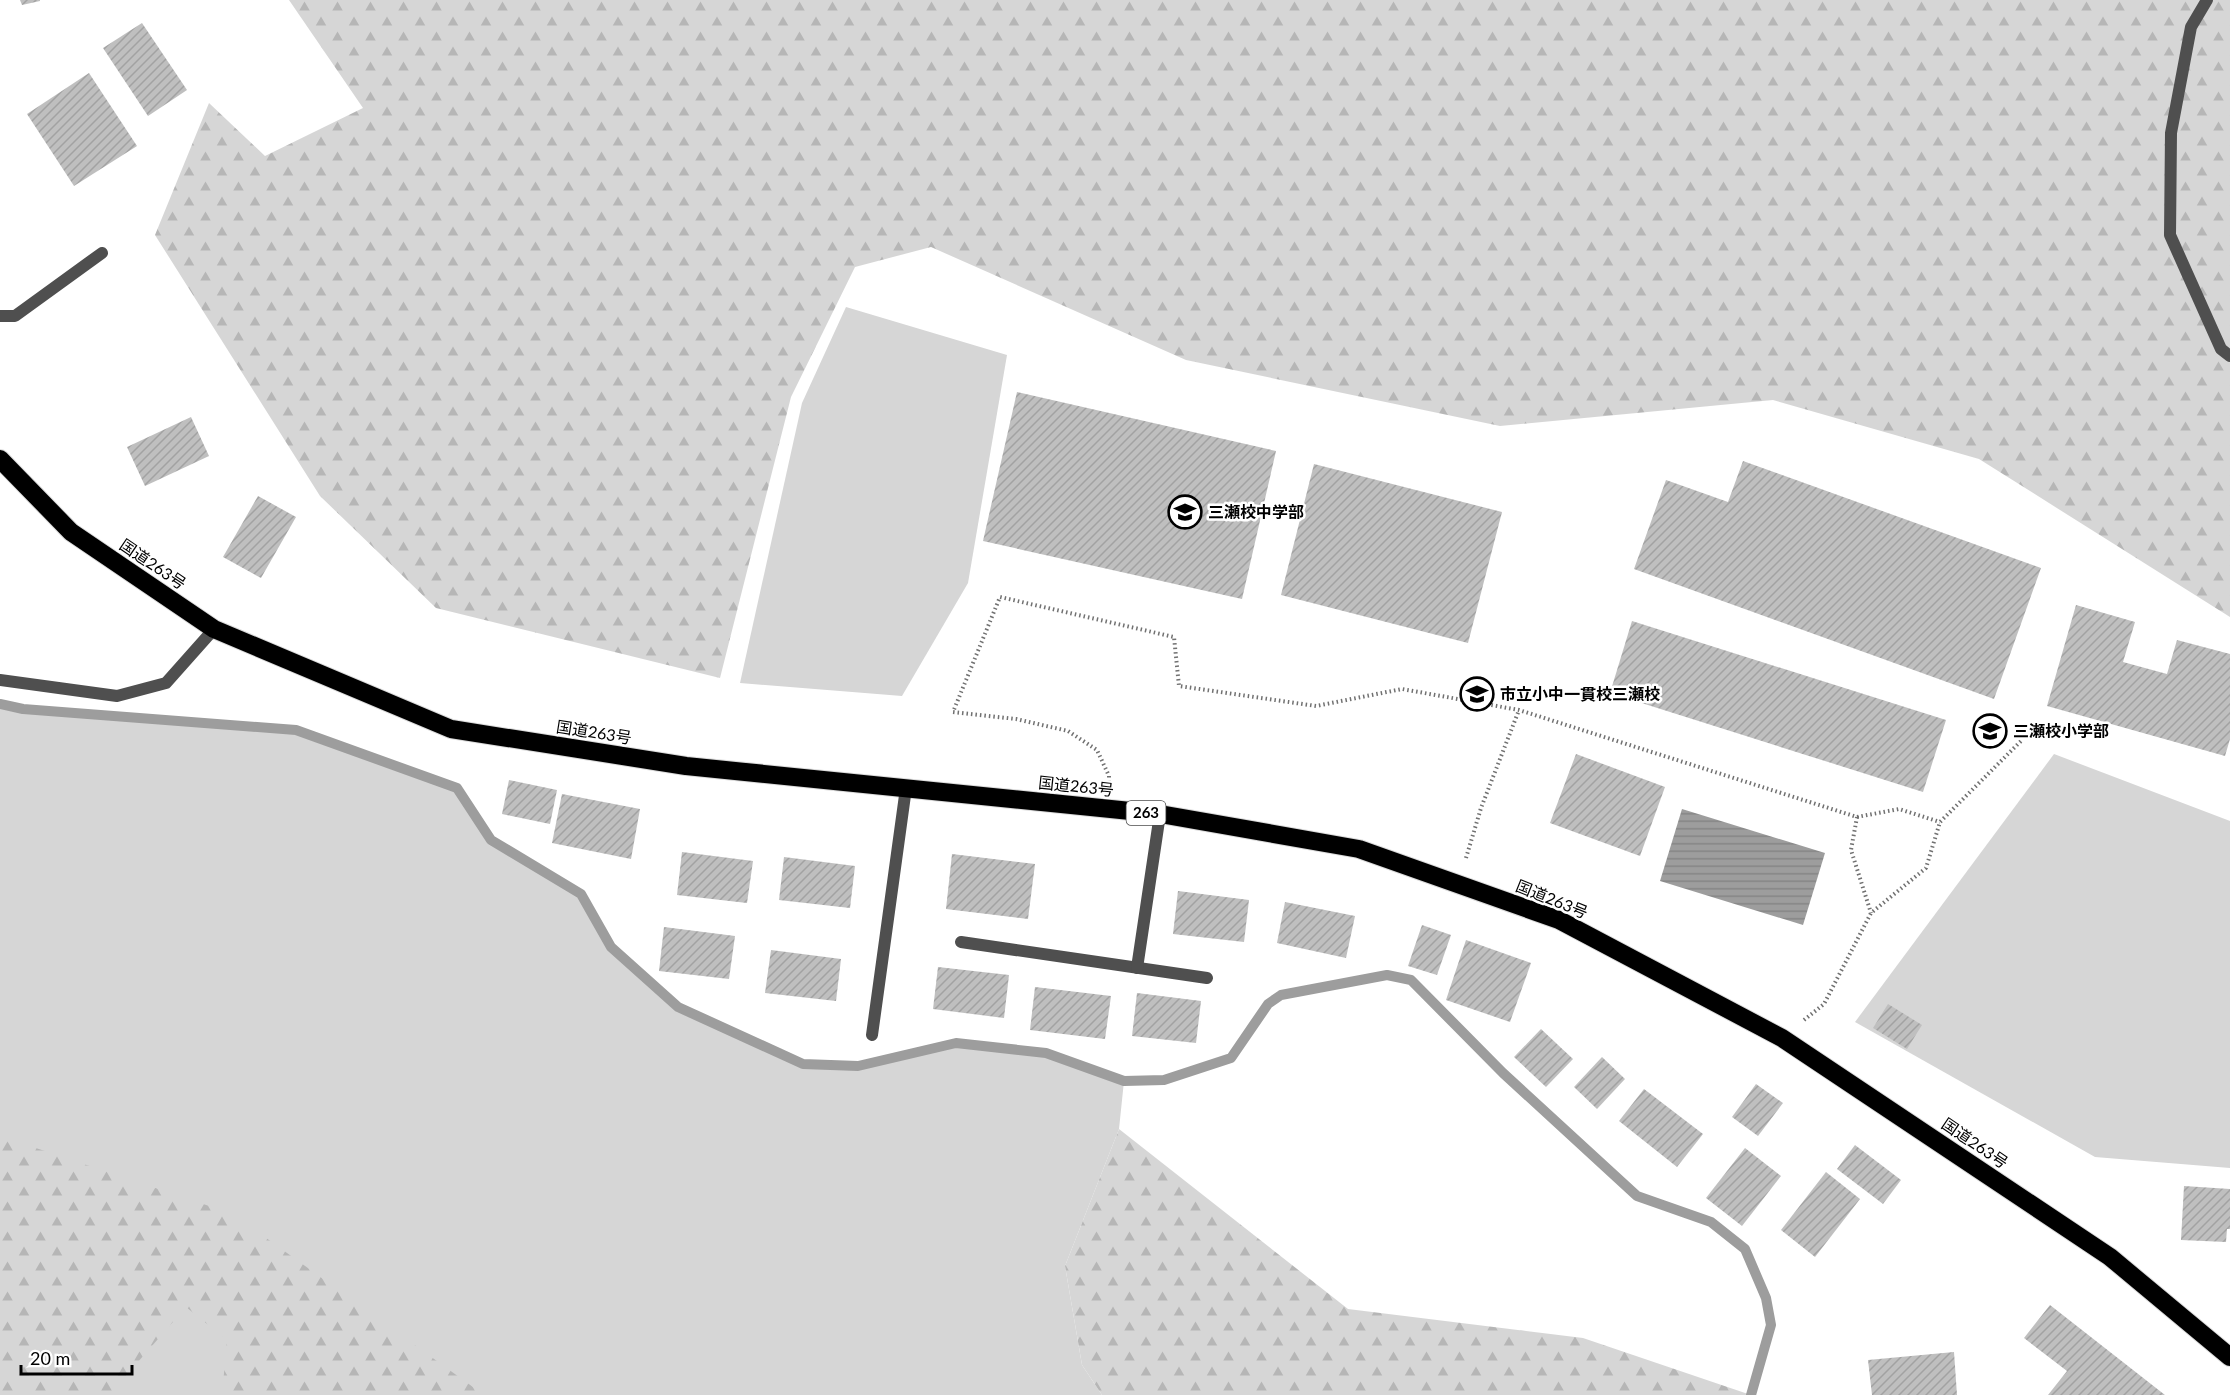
<svg xmlns="http://www.w3.org/2000/svg" width="2230" height="1395" font-family="Lato,'Noto Sans JP',sans-serif">
<defs>
<pattern id="forest-firs" width="22" height="20" patternUnits="userSpaceOnUse" patternTransform="scale(1.5)"><rect width="22" height="20" fill="#d6d6d6"/><path d="M5 1l3.5 6h-7zM16 11l3.5 6h-7z" fill="#b6b6b6"/></pattern>
<pattern id="water-rules" width="6" height="5" patternUnits="userSpaceOnUse" patternTransform="scale(1.5)"><rect width="6" height="5" fill="#9d9d9d"/><path d="M0 2.5h6" fill="none" stroke="#858585"/></pattern>
<pattern id="building-hatch" width="6" height="6" patternUnits="userSpaceOnUse" patternTransform="scale(1.5)"><rect width="6" height="6" fill="#bfbfbf"/><path d="M-1 1l2-2M0 6l6-6M5 7l2-2" fill="none" stroke="#a2a2a2"/></pattern>
</defs>
<rect width="100%" height="100%" fill="#fff"/>
<!-- green -->
<g fill="#d6d6d6">
<path d="M846,307L1007,355L968,583L902,696L740,683L802,403Z"/>
<path d="M0,704L23,709L296,730L457,788L491,840L581,894L611,947L678,1007L803,1064L858,1066L956,1043L1046,1053L1124,1081L1119,1129L1065,1266L1082,1365L1102,1395H0Z"/>
<path d="M2054,754L2230,821V1168L2095,1157L1855,1022Z"/>
</g>
<!-- forest -->
<g fill="url(#forest-firs)">
<path d="M289,0H2230V617L1979,459L1773,400L1500,426L1186,360L931,247L855,267L791,397L720,678L436,608L320,496L155,235L209,103L265,156L363,108Z"/>
<path d="M1119,1129L1348,1309L1583,1338L1751,1395H1102L1082,1365L1065,1266Z"/>
<path d="M0,1136L233,1214L484,1395H222L227,1340L186,1307L109,1395H0Z"/>
</g>
<!-- water -->
<path fill="url(#water-rules)" d="M1682,809L1825,853L1803,925L1660,881Z"/>
<g fill="none" stroke-linecap="round" stroke-linejoin="round">
<!-- stream -->
<path stroke="#9d9d9d" stroke-width="10" d="M0,704L23,709L296,730L457,788L491,840L581,894L611,947L678,1007L803,1064L858,1066L956,1043L1046,1053L1124,1081L1164,1080L1231,1058L1268,1004L1281,995L1387,975L1411,980L1503,1073L1637,1196L1711,1222L1745,1249L1766,1298L1771,1325L1751,1395"/>
</g>
<!-- building -->
<g fill="url(#building-hatch)">
<path d="M20,0H40V1L22,5Z"/>
<path d="M142,23L187,90L148,116L103,48Z"/>
<path d="M89,73L137,146L74,186L27,114Z"/>
<path d="M1017,392L1276,451L1242,599L983,541Z"/>
<path d="M191,417L209,456L145,486L127,447Z"/>
<path d="M1743,461L2041,568L1994,699L1634,569L1666,480L1728,502Z"/>
<path d="M1314,464L1502,512L1468,643L1281,595Z"/>
<path d="M258,496L296,517L261,578L223,557Z"/>
<path d="M2076,605L2135,622L2123,662L2167,674L2177,640L2230,654V739L2225,756L2047,706Z"/>
<path d="M1632,621L1946,720L1923,792L1610,693Z"/>
<path d="M1576,754L1665,787L1640,856L1550,823Z"/>
<path d="M509,780L557,790L550,824L502,814Z"/>
<path d="M562,794L640,809L631,859L552,843Z"/>
<path d="M682,852L753,861L747,903L677,895Z"/>
<path d="M952,854L1035,864L1028,919L946,909Z"/>
<path d="M784,857L855,866L850,908L779,900Z"/>
<path d="M1178,891L1249,900L1244,942L1173,934Z"/>
<path d="M1285,902L1355,916L1346,958L1277,943Z"/>
<path d="M1422,925L1451,935L1437,975L1408,966Z"/>
<path d="M664,927L735,936L729,979L659,971Z"/>
<path d="M1466,940L1531,963L1510,1022L1446,1000Z"/>
<path d="M771,950L841,959L836,1001L765,993Z"/>
<path d="M938,967L1009,975L1004,1018L933,1009Z"/>
<path d="M1035,987L1111,996L1105,1039L1030,1030Z"/>
<path d="M1137,993L1201,1001L1196,1043L1132,1036Z"/>
<path d="M1888,1004L1922,1025L1907,1049L1873,1028Z"/>
<path d="M1541,1029L1573,1059L1546,1087L1514,1057Z"/>
<path d="M1602,1057L1625,1079L1597,1109L1574,1087Z"/>
<path d="M1756,1084L1783,1103L1758,1136L1732,1117Z"/>
<path d="M1644,1089L1703,1134L1677,1167L1619,1121Z"/>
<path d="M1855,1145L1901,1180L1883,1204L1837,1169Z"/>
<path d="M1745,1148L1781,1176L1742,1226L1706,1198Z"/>
<path d="M1826,1172L1860,1199L1815,1257L1781,1230Z"/>
<path d="M2184,1186L2230,1189V1229H2227L2226,1242L2181,1240Z"/>
<path d="M2050,1305L2165,1395H2048L2067,1371L2024,1338Z"/>
<path d="M1954,1352L1957,1395H1872L1868,1360Z"/>
</g>
<g fill="none" stroke-linecap="round" stroke-linejoin="round">
<!-- highway casing -->
<g stroke="#dbdbdb" stroke-width="20">
<path id="highway" d="M0,459L71,532L214,629L451,729L686,766L1160,814L1359,849L1559,920L1782,1038L2110,1257L2230,1357"/>
</g>
<!-- path -->
<g stroke="#717171" stroke-width="4" stroke-dasharray="1.5 3" stroke-linecap="butt">
<path d="M1109,782V776L1097,750L1068,731L1016,719L953,712L1000,597L1174,637L1179,686L1316,706L1402,689L1519,710L1857,817L1851,850L1871,913"/>
<path d="M1857,817L1899,809L1940,822"/>
<path d="M1466,858L1481,808L1519,710"/>
<path d="M1804,1020L1824,1004L1871,913L1926,868L1940,822L2022,740"/>
</g>
<!-- lane -->
<path stroke="#4f4f4f" stroke-width="12" d="M0,316H15L102,253"/>
<!-- street -->
<g stroke="#4f4f4f" stroke-width="12">
<path d="M2207,0L2191,27L2171,133L2170,235L2221,349L2230,356"/>
<path d="M0,680L117,696L166,683L214,629"/>
<path d="M961,942L1207,978"/>
<path d="M1137,968L1160,814"/>
<path d="M872,1035L906,788"/>
</g>
<!-- highway -->
<use href="#highway" stroke="#000" stroke-width="18"/>
</g>
<!-- icons -->
<defs>
<g id="school-ring" transform="scale(1.725)"><circle r="9.5" fill="#fff" stroke="#000" stroke-width="1.5"/><path d="M0-5L7-2L0 1L-7-2ZM-4 1L0 2.5L4 1V4Q0 6-4 4Z" fill="#000"/></g>
</defs>
<g fill-rule="evenodd">
<use href="#school-ring" x="1185" y="512"/>
<use href="#school-ring" x="1477" y="694"/>
<use href="#school-ring" x="1990" y="731"/>
</g>
<g text-anchor="middle" stroke-width="5" stroke-linejoin="round" paint-order="stroke">
<!-- shield labels -->
<rect fill="#fff" stroke="#4c4c4c" stroke-width="1.5" x="1126.5" y="801" width="39" height="24" rx="4.5"/>
<g font-size="15" font-weight="bold" fill="#000">
<text x="1146" y="818">263</text>
</g>
<!-- poi labels -->
<g font-size="16" font-weight="bold" fill="#000" stroke="#fff" text-anchor="start">
<text x="1208" y="518">三瀬校中学部</text>
<text x="1500" y="700">市立小中一貫校三瀬校</text>
<text x="2013" y="737">三瀬校小学部</text>
</g>
<!-- street labels -->
<g font-size="16" fill="#000" stroke="#fff">
<text transform="translate(153 564) rotate(34)" y="6">国道263号</text>
<text transform="translate(594 732) rotate(9)" y="6">国道263号</text>
<text transform="translate(1076 786) rotate(6)" y="6">国道263号</text>
<text transform="translate(1552 899) rotate(22)" y="6">国道263号</text>
<text transform="translate(1975 1143) rotate(34)" y="6">国道263号</text>
</g>
</g>
<!-- scale -->
<path d="M21 1365v9h111v-9" fill="none" stroke="#000000" stroke-width="3"/>
<text x="30" y="1365" font-size="18" fill="#000000" stroke="#ffffff" stroke-width="4.5" paint-order="stroke">20 m</text>
</svg>
